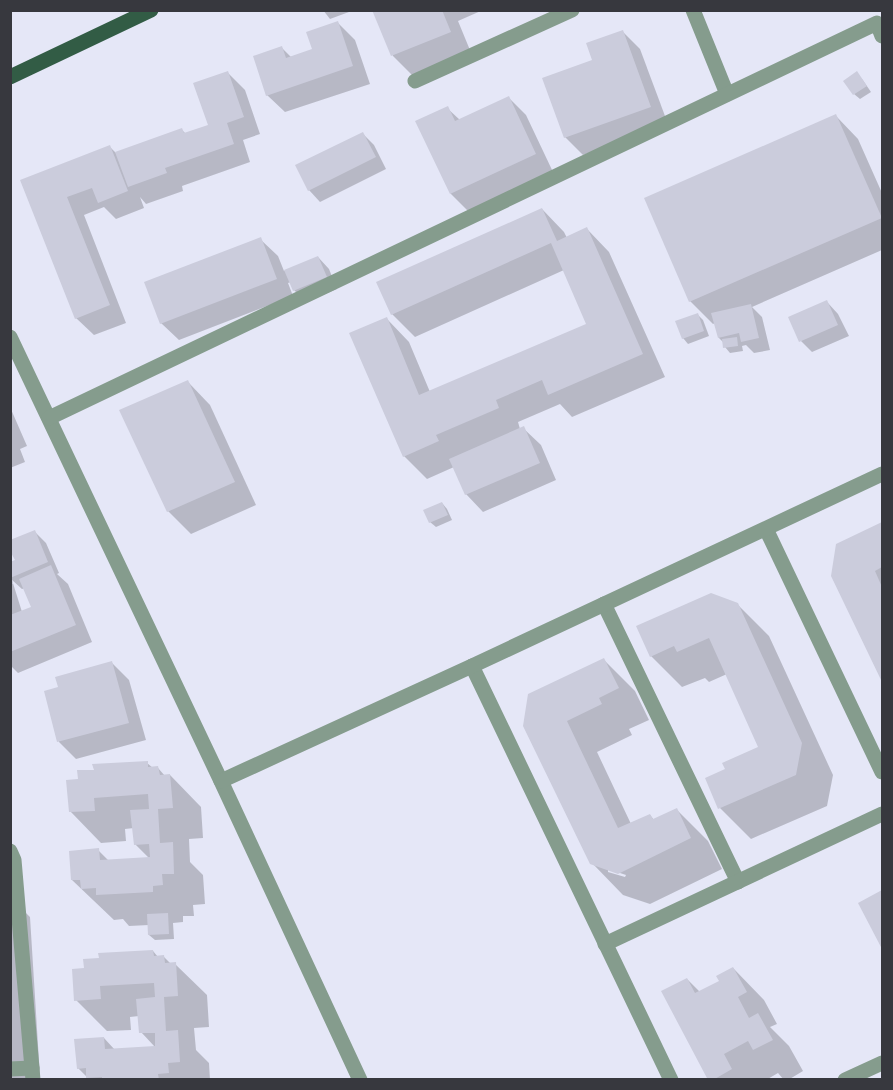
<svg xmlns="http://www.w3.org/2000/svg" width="893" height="1090" font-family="'PT Sans',sans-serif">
<rect width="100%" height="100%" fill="#e5e7f7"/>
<!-- shadow -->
<g fill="#0003" fill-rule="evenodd">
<path d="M323,10H349V12L330,19Z"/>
<path d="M374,10H483L458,21L472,55L415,78L393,56Z"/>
<path d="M338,23L355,40L370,84L285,112L267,95L282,48L291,57L313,50Z"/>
<path d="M623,32L640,49L668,124L583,155L565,137L594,61Z"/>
<path d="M227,72L245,90L260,134L243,140L250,162L182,186L183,191L146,204L140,197L144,208L116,219L104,207L84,215L126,323L94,335L76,318L22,181L110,147L116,153L182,130L186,134L210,126Z"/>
<path d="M862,79L871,92L860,99L854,94Z"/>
<path d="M509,98L526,115L553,172L468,211L451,194L417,122L447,108L460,120Z"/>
<path d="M836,116L858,139L882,193V250L752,307L762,317L770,350L754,353L746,345L742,346L743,351L730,353L725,347L724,343L719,338L715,323L713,324L690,301Z"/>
<path d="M363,134L374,145L386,169L320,202L309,190Z"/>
<path d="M542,209L564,232L567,238L587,229L609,252L665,377L572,417L560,404L518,422L520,429L523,428L541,445L556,480L483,512L466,494L454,467L427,479L404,456L387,319L409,342L430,392L588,325L564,270L415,337L392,314Z"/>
<path d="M260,239L278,256L284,271L318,257L329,269L337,289L306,302L294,290L291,282L288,283L293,296L179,340L161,323Z"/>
<path d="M827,302L838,314L849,336L812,352L801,341Z"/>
<path d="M698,315L703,320L709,336L688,344L683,338Z"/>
<path d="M188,382L210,405L256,505L191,534L168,511Z"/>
<path d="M10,407L27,446L20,449L25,462L10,468Z"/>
<path d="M442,503L447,509L452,520L436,527L430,522Z"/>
<path d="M882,524V678L832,576L838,545Z"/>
<path d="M35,532L46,543L59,573L57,574L68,584L92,642L18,673L10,665V582L13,584L10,578V563L17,561ZM12,580L22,589L25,588L33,607L22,612Z"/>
<path d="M737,604L769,636L833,775L827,806L751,839L720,808L727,769L760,748L727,674L709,682L705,678L682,687L651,656Z"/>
<path d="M604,660L635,691L649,720L629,729L632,735L597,752L631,824L650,815L654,820L676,809L708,841L722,869L650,904L623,895L592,863L524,726ZM608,869L626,875L625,877L608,872Z"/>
<path d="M112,663L129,680L146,740L76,759L59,742L45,692L60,688Z"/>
<path d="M147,763L153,768H158L165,776L170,775L201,807L203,838L189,839L190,862L203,875L205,904L193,905L194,916H183V922L173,923L174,939L155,940L149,935V925L129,926L123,919L114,920L72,880L98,850L109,861L150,859L135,844L134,828L125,829L126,841L101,843L70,811L80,781L96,771Z"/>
<path d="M10,892L23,910L30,917L40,1077L10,1079Z"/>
<path d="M882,892V946L860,904Z"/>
<path d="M153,951L158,957L163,956L171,964H175L207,995L209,1027L194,1028L196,1050L209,1063L210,1080H166V1078L90,1080L78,1068L104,1038L115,1050L155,1047L141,1032L139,1016L130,1017L131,1030L107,1031L76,1000L86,970Z"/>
<path d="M733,968L764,1000L777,1024L770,1027L789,1046L803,1071L788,1080H784L778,1073L766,1080H710L687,979L700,992L721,981Z"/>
</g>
<!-- building -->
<g fill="#cbccdc">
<path d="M372,10H442L451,32L391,56Z"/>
<path d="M338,21L353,66L266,96L253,56L282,46L286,58L312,49L306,32Z"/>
<path d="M623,30L651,107L564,138L542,78L592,60L586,43Z"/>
<path d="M228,71L244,117L227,123L234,144L165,168L167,173L128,187L115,152L182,128L184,133L208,125L193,83Z"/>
<path d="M857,71L867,86L853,95L843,81Z"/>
<path d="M509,96L536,154L450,194L415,121L448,106L455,121Z"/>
<path d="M836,114L882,218L689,302L644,198Z"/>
<path d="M363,132L376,157L308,191L295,165Z"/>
<path d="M110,145L128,191L98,203L92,188L67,197L110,305L75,319L20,180Z"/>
<path d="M542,208L557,241L587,227L643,354L548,395L542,380L496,400L499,408L436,435L439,441L403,457L349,333L387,317L419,395L586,324L551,243L391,315L376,282Z"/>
<path d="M261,237L277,279L160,324L144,282Z"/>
<path d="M318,256L327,277L293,291L284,270Z"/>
<path d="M827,300L838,325L799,342L788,317Z"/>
<path d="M751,304L759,338L741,342L739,333L718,338L711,313Z"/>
<path d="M698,313L704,331L682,339L675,321Z"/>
<path d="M737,337L738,346L723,348L722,339Z"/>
<path d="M188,380L235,482L167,512L119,410Z"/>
<path d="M524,426L540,463L465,495L449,459Z"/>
<path d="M442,502L448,515L429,523L423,510Z"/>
<path d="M882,522V567L875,571L882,587V682L831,576L836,544Z"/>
<path d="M35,530L48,562L10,578V562L15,560L10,551V540Z"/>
<path d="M51,565L76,625L10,652V615L31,607L19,579Z"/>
<path d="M711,593L738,603L802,743L796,775L718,809L705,778L725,769L722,763L758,747L709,638L677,652L674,646L650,657L636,626Z"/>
<path d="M604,658L619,688L599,698L602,704L567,721L618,828L650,814L653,819L677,808L691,838L618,874L590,864L523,726L528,694Z"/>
<path d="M112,661L129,723L57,742L44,691L58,687L55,677Z"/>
<path d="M148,761V767L158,766L160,775L170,774L173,808L158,809L160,843L173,842L174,874H162L163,885L153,886V892L96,895V888L81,889L80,880H71L69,851L99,848L100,860L150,857L149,844L134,845L130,810L149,809L148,794L94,798L95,811L69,812L66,780L78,779L77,770H94L92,764Z"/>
<path d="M882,890V949L858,903Z"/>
<path d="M168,913L169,934L148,935L147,914Z"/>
<path d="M153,950L154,956L164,955L165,963L176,962L178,996L164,997L166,1031L178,1030L180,1062L168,1063L169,1073L158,1074L159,1080H102V1077L86,1078V1068L77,1069L74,1039L104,1037L105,1049L155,1046V1033H139L136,999L155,997L154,983L100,986L101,999L74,1001L72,969L84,968L83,959L99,958L98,953Z"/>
<path d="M733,967L747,992L738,997L749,1018L758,1013L773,1040L753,1050L748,1041L724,1054L732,1069L713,1080H708L661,991L687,978L695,993L719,981L716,976Z"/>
</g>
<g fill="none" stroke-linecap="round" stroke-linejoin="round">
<!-- minor -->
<g stroke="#859c8d" stroke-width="15">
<path d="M693,10L727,94"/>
<path d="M415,81L572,10"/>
<path d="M10,337L221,781L360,1080"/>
<path d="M49,418L877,23L882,36"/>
<path d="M766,529L882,772"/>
<path d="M604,604L738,882"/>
<path d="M472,666L671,1080"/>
<path d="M221,781L472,666L882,474"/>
<path d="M10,851L14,860L33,1080"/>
<path d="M605,944L882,814"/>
<path d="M10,1069L32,1068"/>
<path d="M845,1080L882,1063"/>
</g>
<!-- major -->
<path stroke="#325c45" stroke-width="15" d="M10,77L151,10"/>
</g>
<!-- border -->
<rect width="893" height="1090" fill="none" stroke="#37383e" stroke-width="24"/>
</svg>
